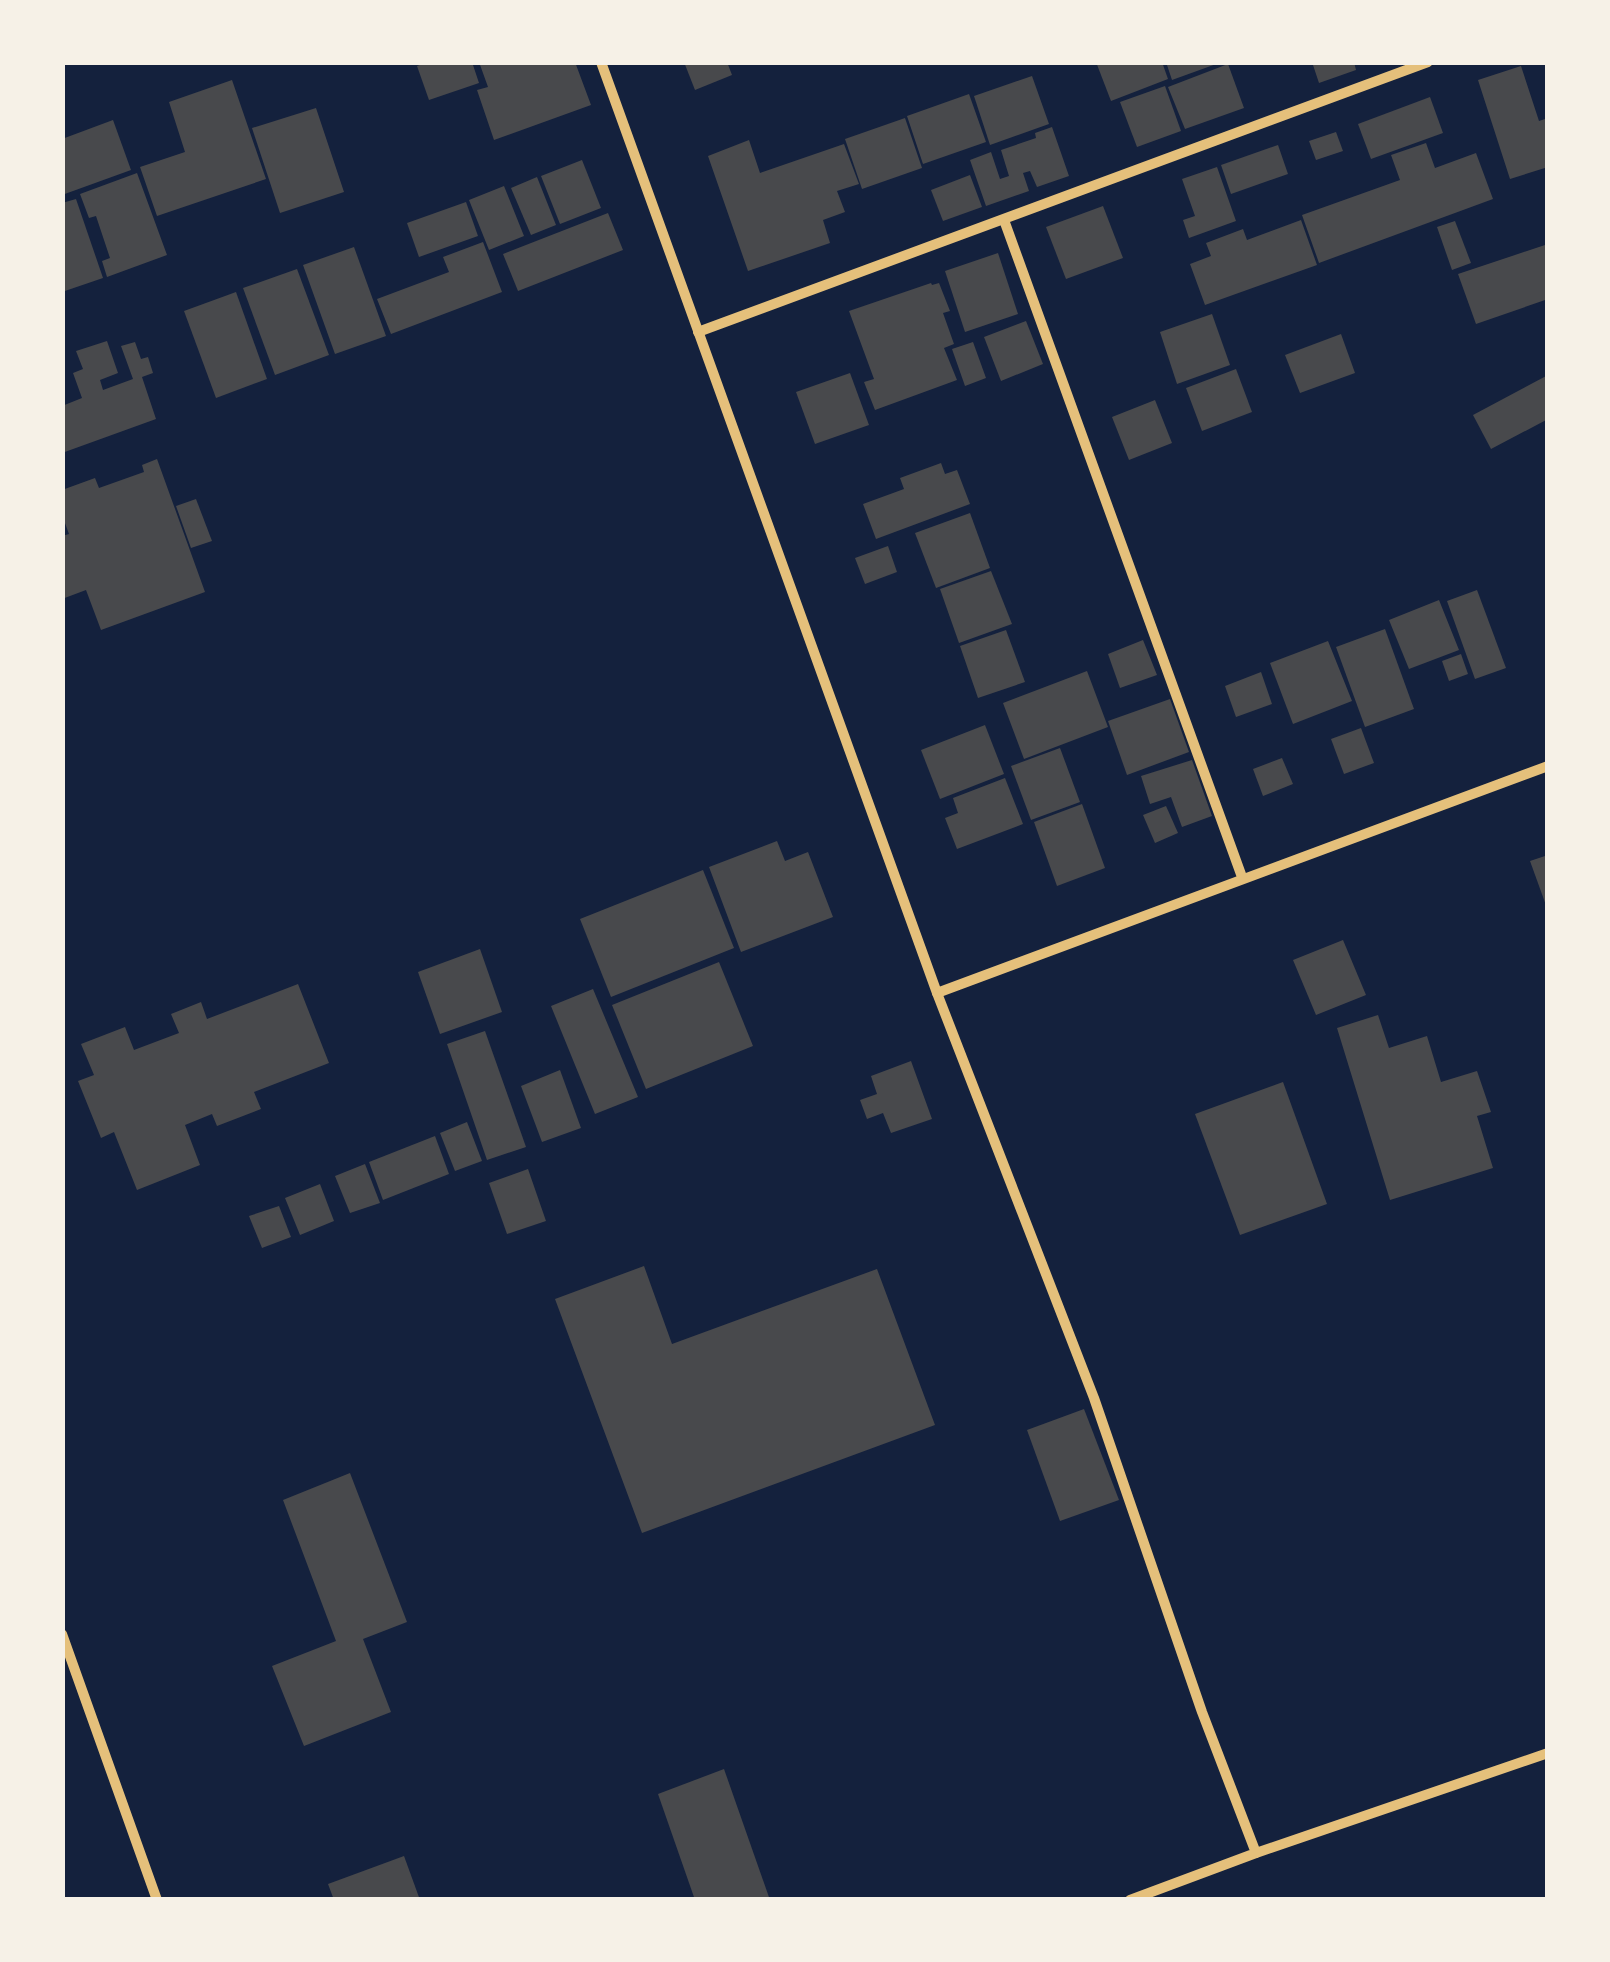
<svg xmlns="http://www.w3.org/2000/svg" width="1610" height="1962" font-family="Rubik,sans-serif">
<rect width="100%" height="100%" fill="#14213d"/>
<!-- building -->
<g fill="#48494c">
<path d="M428,62H472L479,83L429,100L417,66Z"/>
<path d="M479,62H575L591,105L494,140L477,90L488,87Z"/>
<path d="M684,62H727L732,75L695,90Z"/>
<path d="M1096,62H1162L1168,79L1111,101Z"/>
<path d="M1166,62H1219V63L1172,80Z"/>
<path d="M1312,62H1354L1356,70L1319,83Z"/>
<path d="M1228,64L1244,108L1185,129L1168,87Z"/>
<path d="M1521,66L1539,121L1548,118V167L1510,179L1478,80Z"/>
<path d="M1032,76L1049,124L990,145L974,96Z"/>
<path d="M232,80L266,179L157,216L140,167L185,152L169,102Z"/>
<path d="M1165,86L1181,131L1137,147L1120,102Z"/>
<path d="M969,94L986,142L923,164L907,116Z"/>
<path d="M1430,97L1443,133L1371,159L1358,124Z"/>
<path d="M316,108L344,192L280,213L252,128Z"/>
<path d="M905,118L922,168L862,189L845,139Z"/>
<path d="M113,120L131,170L62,195V139Z"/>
<path d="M1052,127L1069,176L1037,187L1030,171L1023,173L1029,191L986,206L970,160L991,152L1000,179L1009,176L1001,150L1036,138L1035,133Z"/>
<path d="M1336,132L1343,151L1316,160L1309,141Z"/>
<path d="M749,140L760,173L844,144L859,184L837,191L845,212L823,220L830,243L748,271L708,156Z"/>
<path d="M1426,143L1435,168L1476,153L1493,199L1319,263L1302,215L1400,180L1391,155Z"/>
<path d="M1278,145L1288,174L1231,194L1221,165Z"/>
<path d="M582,160L601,208L560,224L541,176Z"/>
<path d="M1217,167L1236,221L1189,238L1183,220L1195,216L1182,179Z"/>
<path d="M137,173L167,255L107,277L102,261L110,258L96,216L89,218L80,194Z"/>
<path d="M970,175L982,207L943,221L931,190Z"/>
<path d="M537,177L556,225L531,235L511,188Z"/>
<path d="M504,186L524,236L489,250L469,200Z"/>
<path d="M76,199L103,278L62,292V203Z"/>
<path d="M466,202L478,236L419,257L407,223Z"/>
<path d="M1103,206L1123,258L1066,279L1046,227Z"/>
<path d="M608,213L623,250L518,291L503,254Z"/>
<path d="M1301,220L1317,265L1205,305L1190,264L1211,256L1206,243L1243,229L1247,240Z"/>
<path d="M1455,221L1471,263L1452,270L1437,227Z"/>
<path d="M483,242L502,292L391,334L377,299L449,272L443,257Z"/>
<path d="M1548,244V299L1476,324L1458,274Z"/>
<path d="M354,247L386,336L335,354L303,265Z"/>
<path d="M998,253L1018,314L965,332L945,271Z"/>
<path d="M297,269L329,355L275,375L243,288Z"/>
<path d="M931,283L932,285L939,283L950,311L943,313L954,344L944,348L957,380L875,410L864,382L874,379L849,311Z"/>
<path d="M236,292L267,379L216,398L184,311Z"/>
<path d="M1212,314L1230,365L1177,384L1160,332Z"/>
<path d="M1026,321L1043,364L1001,381L984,337Z"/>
<path d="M1341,334L1355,373L1300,393L1285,355Z"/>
<path d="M107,341L118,373L100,380L103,390L133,379L121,346L135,342L141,359L148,357L153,373L142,377L156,419L62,453V406L82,398L73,373L83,369L76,351Z"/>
<path d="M973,342L986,378L965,386L952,349Z"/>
<path d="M1236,369L1252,412L1202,431L1186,388Z"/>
<path d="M850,373L869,425L815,444L796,392Z"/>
<path d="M1548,375V419L1491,449L1473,415Z"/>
<path d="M1155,400L1172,443L1129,460L1112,417Z"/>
<path d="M157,459L205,592L101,630L86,590L62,599V536L69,534L62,515V490L95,478L99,488L144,472L142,465Z"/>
<path d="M941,463L945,474L957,470L970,504L876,539L863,504L904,489L900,478Z"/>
<path d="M196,499L212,541L191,548L176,506Z"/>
<path d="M970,513L990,568L936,588L915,533Z"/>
<path d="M888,546L897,572L865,584L855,558Z"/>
<path d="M991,571L1012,624L959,643L940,589Z"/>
<path d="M1477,590L1506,668L1475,679L1447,601Z"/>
<path d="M1439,600L1459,650L1409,669L1389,620Z"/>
<path d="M1385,629L1414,709L1365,727L1336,647Z"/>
<path d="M1006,630L1025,682L978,698L960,646Z"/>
<path d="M1143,640L1157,675L1120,688L1108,654Z"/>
<path d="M1328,641L1352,701L1293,724L1270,663Z"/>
<path d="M1461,654L1468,674L1449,681L1442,661Z"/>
<path d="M1087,671L1108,727L1024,759L1003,703Z"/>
<path d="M1261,672L1272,704L1236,717L1225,686Z"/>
<path d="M1170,699L1189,752L1127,775L1108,721Z"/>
<path d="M985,725L1004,774L940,799L921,750Z"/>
<path d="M1361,728L1374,763L1344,774L1331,739Z"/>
<path d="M1060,748L1080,802L1031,820L1011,766Z"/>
<path d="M1282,758L1293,784L1263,796L1253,769Z"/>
<path d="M1192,760L1212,816L1182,827L1171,797L1150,804L1141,776Z"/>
<path d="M1005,778L1023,824L957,849L945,818L958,813L953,798Z"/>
<path d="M1082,804L1105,868L1057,886L1034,822Z"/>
<path d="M1166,806L1178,833L1155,843L1143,815Z"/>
<path d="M777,841L785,861L808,852L833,917L741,952L709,867Z"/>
<path d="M1548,855V908H1547L1530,861Z"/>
<path d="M703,870L734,948L611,997L580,919Z"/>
<path d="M1343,940L1366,995L1316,1015L1293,960Z"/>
<path d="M480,949L502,1012L440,1034L418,972Z"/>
<path d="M719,962L753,1046L646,1089L612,1005Z"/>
<path d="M298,984L329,1063L254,1092L261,1109L217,1126L212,1114L185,1125L200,1165L137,1190L114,1132L101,1138L78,1081L94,1075L81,1044L125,1027L134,1050L179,1033L171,1014L201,1002L207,1019Z"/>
<path d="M593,989L638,1097L595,1114L551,1006Z"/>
<path d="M1378,1015L1389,1048L1427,1036L1441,1082L1477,1071L1491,1112L1477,1116L1493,1168L1390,1200L1337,1028Z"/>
<path d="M485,1031L526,1147L487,1160L447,1044Z"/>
<path d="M911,1061L932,1119L891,1133L883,1113L867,1119L860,1100L877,1094L871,1076Z"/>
<path d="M560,1070L581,1128L542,1142L521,1086Z"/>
<path d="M1283,1082L1327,1204L1240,1235L1195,1114Z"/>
<path d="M467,1122L482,1161L455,1171L440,1133Z"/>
<path d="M435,1136L449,1174L383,1200L369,1162Z"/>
<path d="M365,1164L380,1203L350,1213L335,1176Z"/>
<path d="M528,1169L546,1221L507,1234L489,1183Z"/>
<path d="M320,1184L334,1221L300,1235L285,1198Z"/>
<path d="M279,1206L291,1237L262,1248L249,1216Z"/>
<path d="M644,1266L672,1344L877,1269L935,1425L642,1533L555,1299Z"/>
<path d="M1084,1409L1119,1500L1060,1521L1027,1430Z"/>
<path d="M350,1473L407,1622L363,1639L391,1712L304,1746L272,1666L336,1641L283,1500Z"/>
<path d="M724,1769L770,1900H695L658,1794Z"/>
<path d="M404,1856L420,1900H334L328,1884Z"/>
</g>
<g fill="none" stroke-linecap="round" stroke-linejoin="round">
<!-- minor -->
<g stroke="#e5c07b" stroke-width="10">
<path d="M601,62L937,993"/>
<path d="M1004,220L1242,877"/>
<path d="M698,332L1428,62"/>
<path d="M62,1634L157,1900"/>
<path d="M1256,1853L1548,1753"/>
<path d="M1130,1900L1256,1853L1202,1712L1094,1398L937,993L1548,766"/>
</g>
</g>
<!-- border -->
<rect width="1610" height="1962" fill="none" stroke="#f6f1e7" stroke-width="130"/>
</svg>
